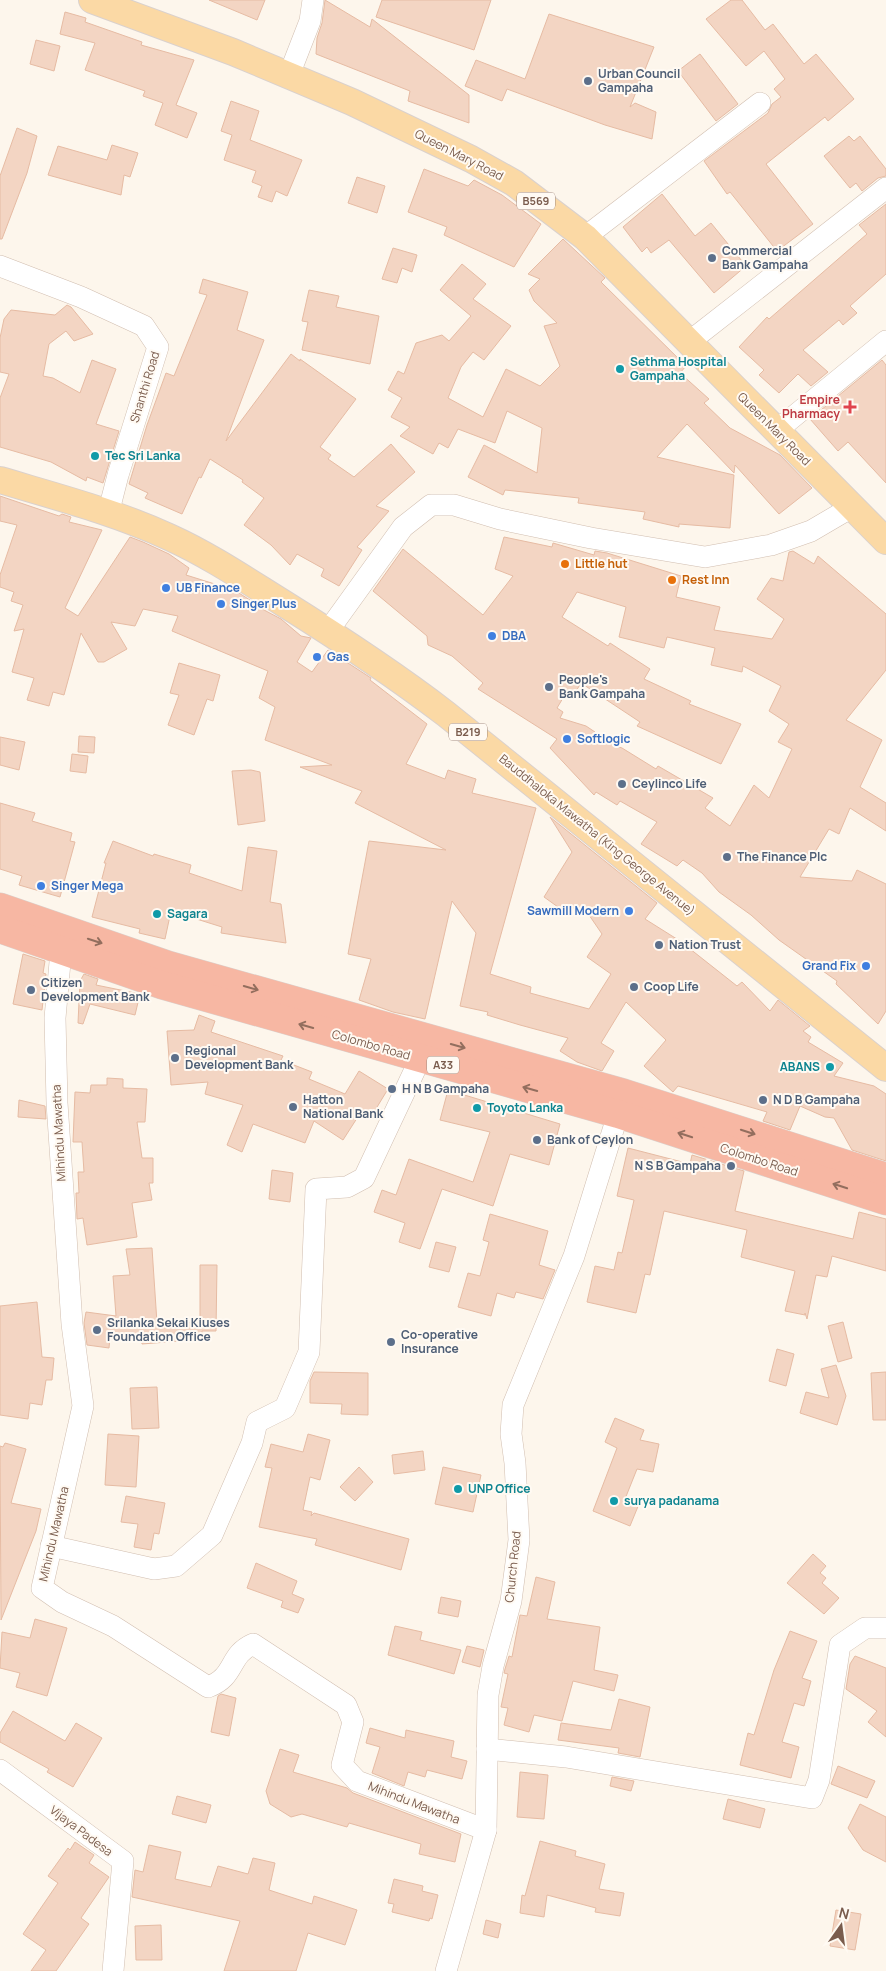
<svg xmlns="http://www.w3.org/2000/svg" width="886" height="1971" font-family="Manrope,sans-serif">
<rect width="100%" height="100%" fill="#fdf6ec"/>
<!-- building -->
<g fill="#f3d5c3" stroke="#e6bba3" fill-rule="evenodd">
<path d="M209,0H265L257,20Z"/>
<path d="M325,0L370,27L372,19L469,95V123L408,101L410,91L316,54L317,38L322,23Z"/>
<path d="M382,0H491L474,50L376,17Z"/>
<path d="M731,0H742L765,30L773,24L804,64L816,54L854,99L828,121L825,117L766,164L813,224L777,251L730,192L727,194L704,161L768,113L772,104L781,97L774,89L785,79L764,51L746,66L706,19Z"/>
<path d="M65,12L86,18L85,22L142,42L141,45L194,60L176,105L197,113L187,138L155,125L163,103L143,96L145,91L85,70L95,43L60,34Z"/>
<path d="M549,14L654,47L630,107L635,103L656,112L652,139L605,125L507,89L502,101L465,86L476,60L525,79Z"/>
<path d="M36,40L60,46L54,71L30,64Z"/>
<path d="M700,54L738,104L716,121L678,71Z"/>
<path d="M231,101L259,111L250,140L302,160L287,196L276,191L272,202L258,197L262,186L252,182L256,171L224,160L232,135L221,131Z"/>
<path d="M17,128L37,136L27,173L2,239H0V176Z"/>
<path d="M849,136L854,141L860,136L886,169V176L878,178L862,191L856,183L850,188L824,156Z"/>
<path d="M112,145L138,153L130,177L124,175L121,195L48,175L58,146L107,160Z"/>
<path d="M424,169L468,186L474,180L502,195L541,224L514,267L444,235L447,227L408,212Z"/>
<path d="M357,177L385,186L377,213L348,203Z"/>
<path d="M662,194L695,236L711,223L746,266L714,293L669,240L651,253L647,247L642,252L623,227Z"/>
<path d="M886,204V274L850,306L857,313L843,325L839,320L803,350L828,372L811,386L798,374L779,393L759,375L764,370L739,347L767,317L769,319L867,234L859,225Z"/>
<path d="M563,239L605,278L601,282L686,366L680,373L709,399L704,403L730,428L780,455L812,488L779,514L735,465L734,473L687,424L657,457L734,475L730,528L679,524V527L643,519L645,512L578,503L579,498L505,490L503,495L468,477L484,445L537,473L542,428L507,411L495,443L458,429L448,448L439,443L433,454L400,436L410,427L391,417L402,398L388,390L398,371L404,374L416,343L442,335L449,341L471,316L440,290L462,264L486,284L473,299L511,326L484,360L473,352L461,367L448,398L483,417L506,369L540,386L560,366L544,326L557,323L534,301L529,290L540,279L528,274Z"/>
<path d="M393,248L417,255L412,272L402,268L397,283L382,279Z"/>
<path d="M203,279L248,292L237,330L264,340L226,441L291,354L300,361V359L356,399L320,447L331,455L328,459L354,477L391,444L415,472L376,506L389,511L357,547L362,550L339,586L321,576L324,569L297,554L290,565L271,545L244,525L264,498L242,482L243,480L210,459L201,478L199,477L182,514L145,498L148,493L129,484L147,425L166,373L174,376L207,295L199,293Z"/>
<path d="M309,290L339,296L336,307L379,316L370,364L302,350L308,322L302,321Z"/>
<path d="M67,305L71,307L93,334L74,341L66,331L49,344L43,376L53,378L80,393L92,360L116,369L96,424L119,431L103,483L87,477L86,481L51,462L0,447V398L9,374L0,372V338L4,319L11,310L55,315Z"/>
<path d="M882,360L886,365V483L848,442L838,451L810,419Z"/>
<path d="M0,496L59,516L62,514L71,517L69,522L102,530L65,608L78,616L130,537L143,542L169,554L189,568L186,575L234,590L250,600L249,602L281,619L301,636L311,638L297,662L312,672L328,650L371,678L370,680L427,724L406,764L445,779L448,770L476,779L472,793L536,808L490,974L531,987L530,993L589,1009L611,974L587,957L602,934L589,915L569,906L565,912L544,897L572,852L550,817L657,903L645,919L680,941L737,986L742,982L770,1011L778,1000L810,1026L803,1031L811,1037L808,1042L843,1063L834,1076L874,1086L886,1094V1161L852,1150L834,1118L825,1117L800,1106L790,1130L763,1121L767,1112L678,1086L673,1092L644,1066L666,1040L626,1002L601,1043L614,1051L602,1071L577,1062L560,1051L568,1038L520,1025L487,1015L488,1012L460,1006L476,933L452,901L425,1019L393,1012L359,1000L371,959L348,954L369,841L446,850L355,803L362,791L300,767L332,765L265,740L275,707L259,698L268,671L172,631L178,616L143,609L135,626L111,622L127,649L104,662H98L81,633L64,695L53,692L49,706L27,700L34,678L12,672L24,629L14,631L23,605L11,601L14,592L0,587V575L17,525L0,521Z"/>
<path d="M504,537L552,547L553,543L594,555L595,551L607,553L681,576L676,597L720,607L714,630L772,639L784,619L757,599L771,578L783,581L789,552L793,551L814,564L818,556L886,614V670L846,720L882,740L860,787L886,803V831L850,808L839,834L829,829L800,877L852,881L857,870L886,884V1011L878,1024L836,984L837,981L779,940L751,915L719,892L702,873L683,860L677,866L641,844L657,822L620,801L617,805L596,792L594,795L550,748L557,739L478,689L483,683L452,656L428,645L427,636L373,591L403,549L483,615L513,576L495,569ZM577,592L626,607L619,637L664,648L667,637L715,648L711,665L742,672L743,666L781,686L769,711L789,724L778,742L792,749L769,798L754,785L730,826L705,808L713,798L658,766L656,769L622,748L599,740L595,732L586,726L560,718L563,712L557,708L566,693L573,696L581,683L640,722L637,726L721,764L741,724L689,704L691,701L644,679L650,669L610,643L608,646L562,617Z"/>
<path d="M179,663L220,675L213,701L207,699L194,735L168,725L179,695L170,693Z"/>
<path d="M79,736L95,737L94,753L78,752Z"/>
<path d="M0,737L25,742L19,770L0,765Z"/>
<path d="M72,754L88,756L86,773L70,771Z"/>
<path d="M251,770L260,772L265,821L238,825L232,771Z"/>
<path d="M0,803L35,813L32,821L72,833L70,841L75,842L60,897L19,885L22,876L0,869Z"/>
<path d="M113,841L153,856L154,854L191,865L189,873L242,891L248,847L277,851L270,902L281,904L286,943L221,933L222,927L171,911L165,939L139,933L140,929L92,917L106,863H104Z"/>
<path d="M23,954L45,961L43,973L46,974L42,1010L13,1004Z"/>
<path d="M84,974L98,979L96,985L140,994L135,1015L90,1004L83,1024L78,1023L80,981Z"/>
<path d="M199,1015L215,1021L211,1032L283,1056L281,1060L312,1072L309,1079L345,1094L359,1071L388,1089L371,1117L361,1112L343,1140L314,1121L305,1143L253,1124L242,1152L227,1145L243,1105L205,1094L208,1082L171,1085L167,1031L194,1030Z"/>
<path d="M107,1078L123,1079V1088L147,1089L145,1122H137L142,1158H153V1183H149L152,1200L132,1203L137,1237L87,1245L83,1218L77,1219L76,1193H79L78,1172H84L82,1142H73L75,1092L90,1093L91,1085H107Z"/>
<path d="M448,1090L560,1124L549,1165L510,1154L493,1206L442,1189L420,1249L399,1242L405,1223L374,1212L382,1190L396,1195L409,1159L473,1182L490,1132L440,1120Z"/>
<path d="M19,1100L45,1106L46,1119L18,1117Z"/>
<path d="M628,1148L690,1164L692,1155L744,1171L735,1211L853,1239L859,1212L886,1219V1271L832,1256L827,1277L816,1275L807,1319L805,1313V1315L785,1311L795,1271L741,1257L747,1230L664,1211L650,1275L645,1274L636,1313L587,1302L595,1266L614,1270L618,1252L622,1253L634,1200L617,1196Z"/>
<path d="M272,1170L293,1173L290,1202L269,1199Z"/>
<path d="M490,1214L548,1231L539,1265L555,1270L543,1299L516,1292L514,1298L497,1293L491,1316L458,1307L468,1273L480,1276L489,1242L483,1240Z"/>
<path d="M436,1242L456,1247L449,1272L429,1267Z"/>
<path d="M152,1248L157,1323L200,1322V1265H217L216,1331H202V1337H179V1341L142,1344L141,1335L110,1337L109,1348L87,1345L84,1323L86,1312L116,1316L113,1276L130,1275L126,1249Z"/>
<path d="M37,1302L42,1357L54,1358L52,1380H46L42,1405L30,1403L28,1419L0,1415V1306Z"/>
<path d="M843,1322L852,1358L838,1362L828,1326Z"/>
<path d="M777,1349L794,1354L786,1386L769,1381Z"/>
<path d="M836,1365L846,1396L837,1425L800,1413L806,1392L829,1398L821,1369Z"/>
<path d="M314,1372L368,1373V1415L341,1414L342,1404L310,1403V1381Z"/>
<path d="M886,1372V1420H873L871,1373Z"/>
<path d="M157,1387L159,1428L132,1429L130,1388Z"/>
<path d="M615,1418L644,1430L640,1440L659,1444L653,1472L637,1469L625,1499L639,1504L630,1526L593,1511L617,1448L605,1442Z"/>
<path d="M108,1434L139,1436L136,1487L105,1485Z"/>
<path d="M308,1434L330,1440L320,1480L310,1477L303,1510L312,1512L311,1516L314,1513L409,1539L401,1570L315,1545L317,1539L259,1527L272,1468L265,1467L271,1444L303,1452Z"/>
<path d="M5,1443L26,1449L11,1503L41,1509L36,1531L1,1620L0,1446L3,1447Z"/>
<path d="M423,1451L425,1470L394,1474L392,1455Z"/>
<path d="M359,1467L373,1482L355,1501L340,1487Z"/>
<path d="M443,1467L481,1475L473,1512L435,1504Z"/>
<path d="M126,1496L165,1503L159,1534L154,1533L151,1550L134,1547L138,1524L121,1522Z"/>
<path d="M813,1554L826,1566L820,1573L826,1578L822,1583L839,1598L824,1614L787,1583Z"/>
<path d="M256,1563L297,1581L292,1594L304,1599L298,1613L281,1607L283,1601L247,1588Z"/>
<path d="M536,1577L555,1582L547,1619L600,1627L594,1670L618,1675L614,1691L573,1681L562,1721L534,1715L529,1732L504,1725L508,1708L501,1707L508,1674L504,1673L505,1669L509,1656L512,1657L520,1615L527,1616Z"/>
<path d="M441,1597L461,1601L458,1617L438,1613Z"/>
<path d="M35,1619L67,1628L47,1696L16,1687L20,1673L0,1668L2,1632L30,1638Z"/>
<path d="M395,1626L422,1632L420,1640L461,1650L454,1674L388,1655Z"/>
<path d="M790,1631L817,1641L802,1678L811,1681L804,1706L794,1703L782,1742L799,1747L791,1778L740,1765L748,1733L754,1735L774,1670Z"/>
<path d="M467,1646L484,1650L480,1667L462,1662Z"/>
<path d="M855,1656L886,1668V1737L868,1722L877,1711L846,1689L850,1664Z"/>
<path d="M221,1694L236,1698L229,1736L211,1732L218,1696Z"/>
<path d="M619,1699L650,1707L640,1757L618,1753L619,1748L558,1740L561,1723L611,1730Z"/>
<path d="M13,1711L65,1741L76,1723L102,1738L73,1787L47,1772L49,1769L0,1742V1733Z"/>
<path d="M370,1728L405,1738L406,1730L454,1741L451,1757L467,1761L462,1779L427,1770L425,1777L408,1772L404,1786L372,1773L380,1747L366,1743Z"/>
<path d="M280,1749L299,1755L293,1772L347,1788L353,1793L461,1834L455,1862L419,1854L421,1844L349,1823L347,1827L302,1814L291,1817L270,1804L266,1791Z"/>
<path d="M838,1766L875,1781L867,1798L831,1784Z"/>
<path d="M520,1772L548,1775L544,1819L517,1817Z"/>
<path d="M612,1777L634,1781L631,1791L610,1786Z"/>
<path d="M177,1796L211,1805L206,1823L172,1814Z"/>
<path d="M728,1799L765,1809L760,1828L723,1819Z"/>
<path d="M860,1804L886,1817V1862L863,1850L848,1828Z"/>
<path d="M540,1841L576,1851L575,1856L605,1864L599,1889L624,1893L620,1916L595,1912L596,1908L547,1895L544,1917L520,1913L522,1895L525,1896Z"/>
<path d="M75,1842L94,1855L89,1863L109,1877L81,1918L89,1924L56,1971H31L46,1950L23,1934L58,1883L48,1876L68,1848L70,1850Z"/>
<path d="M149,1845L181,1852L175,1879L211,1887L218,1866L248,1874L253,1858L275,1863L269,1890L312,1904L314,1896L357,1910L345,1945L308,1933L296,1971H224L240,1921L132,1897L135,1870L143,1872Z"/>
<path d="M394,1879L423,1886L422,1891L438,1895L432,1919L430,1918L429,1921L392,1912L394,1904L388,1903Z"/>
<path d="M836,1910L861,1914L855,1950L830,1946Z"/>
<path d="M486,1920L501,1924L498,1938L483,1934Z"/>
<path d="M161,1925L162,1960H136L135,1926Z"/>
</g>
<g fill="none" stroke-linecap="round" stroke-linejoin="round">
<!-- minor casing -->
<g stroke="#d1beb0" stroke-width="22">
<g id="minor">
<path d="M289,75L310,21L313,0"/>
<path d="M585,237L760,103"/>
<path d="M0,266L81,297L144,326L158,347L118,475L108,514"/>
<path d="M689,342L886,188"/>
<path d="M776,431L886,341"/>
<path d="M328,631L403,527L431,505H454L500,519L591,538L705,557L771,545L811,531L852,507"/>
<path d="M61,951L55,1018L57,1103L72,1324L83,1406L42,1588L62,1602L113,1626L208,1687C236,1677 228,1655 253,1644L346,1705L353,1722L342,1765L357,1781L486,1830"/>
<path d="M51,1546L154,1569L176,1566L212,1535L252,1443L257,1422L285,1408L309,1352L316,1189L347,1187L364,1178L420,1059"/>
<path d="M487,1749L566,1757L812,1798L819,1780L840,1645L865,1628H886"/>
<path d="M0,1770L123,1861L113,1971"/>
<path d="M446,1971L486,1830L488,1695L493,1666L511,1601L519,1540L515,1463L511,1434L513,1405L574,1256L618,1114"/>
</g>
</g>
<!-- major casing -->
<g stroke="#dad1cd" stroke-width="28">
<g id="major">
<path d="M92,0L233,52L352,102L471,159L514,183L585,237L886,541"/>
<path d="M0,480C57,497 115,512 169,537C209,555 246,580 283,603C339,638 394,674 446,714L886,1068"/>
</g>
</g>
<!-- highway casing -->
<g stroke="#dad1cd" stroke-width="29">
<g id="highway">
<path d="M0,907L168,965L624,1093L886,1177"/>
<path d="M0,929L162,985L618,1114L886,1201"/>
</g>
</g>
<!-- minor -->
<use href="#minor" stroke="#fff" stroke-width="21"/>
<!-- major -->
<use href="#major" stroke="#fbd9a5" stroke-width="26"/>
<!-- highway -->
<use href="#highway" stroke="#f7b7a3" stroke-width="28"/>
</g>
<!-- one-way arrows -->
<defs><path id="oneway-shaft" d="M-6 0H5M1.5-3L5.5 0L1.5 3" fill="none" stroke-width="1.6" stroke-linecap="round" stroke-linejoin="round" transform="scale(1.25)"/></defs>
<g stroke="#936e5e">
<use href="#oneway-shaft" transform="translate(95 941) rotate(18)"/>
<use href="#oneway-shaft" transform="translate(251 988) rotate(16)"/>
<use href="#oneway-shaft" transform="translate(306 1026) rotate(-164)"/>
<use href="#oneway-shaft" transform="translate(458 1046) rotate(16)"/>
<use href="#oneway-shaft" transform="translate(530 1089) rotate(-164)"/>
<use href="#oneway-shaft" transform="translate(748 1132) rotate(18)"/>
<use href="#oneway-shaft" transform="translate(685 1135) rotate(-162)"/>
<use href="#oneway-shaft" transform="translate(840 1186) rotate(-162)"/>
</g>
<!-- markers -->
<g fill="#5c6f8a" stroke="#fffaf3" stroke-width="2">
<circle cx="588" cy="81" r="5"/>
<circle cx="712" cy="258" r="5"/>
<circle cx="549" cy="687" r="5"/>
<circle cx="622" cy="784" r="5"/>
<circle cx="727" cy="857" r="5"/>
<circle cx="659" cy="945" r="5"/>
<circle cx="634" cy="987" r="5"/>
<circle cx="31" cy="990" r="5"/>
<circle cx="175" cy="1058" r="5"/>
<circle cx="392" cy="1089" r="5"/>
<circle cx="763" cy="1100" r="5"/>
<circle cx="293" cy="1107" r="5"/>
<circle cx="537" cy="1140" r="5"/>
<circle cx="731" cy="1166" r="5"/>
<circle cx="97" cy="1330" r="5"/>
<circle cx="391" cy="1342" r="5"/>
</g>
<g fill="#0f9aa8" stroke="#fffaf3" stroke-width="2">
<circle cx="620" cy="369" r="5"/>
<circle cx="95" cy="456" r="5"/>
<circle cx="157" cy="914" r="5"/>
<circle cx="830" cy="1067" r="5"/>
<circle cx="477" cy="1108" r="5"/>
<circle cx="458" cy="1489" r="5"/>
<circle cx="614" cy="1501" r="5"/>
</g>
<path fill="#e0444e" stroke="#fffaf3" stroke-width="2" d="M847.5 399.5h5v5h5v5h-5v5h-5v-5h-5v-5h5z"/>
<g fill="#e8710a" stroke="#fffaf3" stroke-width="2">
<circle cx="565" cy="564" r="5"/>
<circle cx="672" cy="580" r="5"/>
</g>
<g fill="#3f7fe0" stroke="#fffaf3" stroke-width="2">
<circle cx="166" cy="588" r="5"/>
<circle cx="221" cy="604" r="5"/>
<circle cx="492" cy="636" r="5"/>
<circle cx="317" cy="657" r="5"/>
<circle cx="567" cy="739" r="5"/>
<circle cx="41" cy="886" r="5"/>
<circle cx="629" cy="911" r="5"/>
<circle cx="866" cy="966" r="5"/>
</g>
<g text-anchor="middle" stroke-width="4" stroke-linejoin="round" paint-order="stroke">
<!-- shield labels -->
<g fill="#fffaf3" stroke="#a28b7f" stroke-width="1">
<rect x="517" y="192.5" width="38" height="17" rx="4"/>
<rect x="449" y="723.5" width="38" height="17" rx="4"/>
<rect x="427" y="1056.5" width="32" height="17" rx="4"/>
</g>
<g font-size="11" font-weight="bold" fill="#7a5c4d">
<text x="536" y="205">B569</text>
<text x="468" y="736">B219</text>
<text x="443" y="1069">A33</text>
</g>
<!-- service labels -->
<g font-size="12" font-weight="bold" fill="#4e5e75" stroke="#fffaf3" text-anchor="start">
<text x="598" y="78">Urban Council<tspan x="598" dy="14">Gampaha</tspan></text>
<text x="722" y="255">Commercial<tspan x="722" dy="14">Bank Gampaha</tspan></text>
<text x="559" y="684">People's<tspan x="559" dy="14">Bank Gampaha</tspan></text>
<text x="632" y="788">Ceylinco Life</text>
<text x="737" y="861">The Finance Plc</text>
<text x="669" y="949">Nation Trust</text>
<text x="41" y="987">Citizen<tspan x="41" dy="14">Development Bank</tspan></text>
<text x="644" y="991">Coop Life</text>
<text x="185" y="1055">Regional<tspan x="185" dy="14">Development Bank</tspan></text>
<text x="402" y="1093">H N B Gampaha</text>
<text x="303" y="1104">Hatton<tspan x="303" dy="14">National Bank</tspan></text>
<text x="773" y="1104">N D B Gampaha</text>
<text x="547" y="1144">Bank of Ceylon</text>
<text x="721" y="1170" text-anchor="end">N S B Gampaha</text>
<text x="107" y="1327">Srilanka Sekai Kiuses<tspan x="107" dy="14">Foundation Office</tspan></text>
<text x="401" y="1339">Co-operative<tspan x="401" dy="14">Insurance</tspan></text>
</g>
<!-- street labels -->
<g font-size="12" fill="#7a5c4d" stroke="#fffaf3">
<text transform="translate(459 155) rotate(27)" y="4">Queen Mary Road</text>
<text transform="translate(145 387) rotate(-73)" y="4">Shanthi Road</text>
<text transform="translate(774 429) rotate(45)" y="4">Queen Mary Road</text>
<text transform="translate(597 835) rotate(39)" y="4">Bauddhaloka Mawatha (King George Avenue)</text>
<text transform="translate(371 1045) rotate(16)" y="4">Colombo Road</text>
<text transform="translate(59 1133) rotate(-93)" y="4">Mihindu Mawatha</text>
<text transform="translate(759 1160) rotate(18)" y="4">Colombo Road</text>
<text transform="translate(54 1534) rotate(-77)" y="4">Mihindu Mawatha</text>
<text transform="translate(513 1567) rotate(-84)" y="4">Church Road</text>
<text transform="translate(414 1803) rotate(21)" y="4">Mihindu Mawatha</text>
<text transform="translate(81 1831) rotate(37)" y="4">Vijaya Padesa</text>
</g>
<!-- culture labels -->
<g font-size="12" font-weight="bold" fill="#0d838f" stroke="#fffaf3" text-anchor="start">
<text x="630" y="366">Sethma Hospital<tspan x="630" dy="14">Gampaha</tspan></text>
<text x="105" y="460">Tec Sri Lanka</text>
<text x="167" y="918">Sagara</text>
<text x="820" y="1071" text-anchor="end">ABANS</text>
<text x="487" y="1112">Toyoto Lanka</text>
<text x="468" y="1493">UNP Office</text>
<text x="624" y="1505">surya padanama</text>
</g>
<!-- health labels -->
<g font-size="12" font-weight="bold" fill="#be3a42" stroke="#fffaf3" text-anchor="end">
<text x="840" y="404">Empire<tspan x="840" dy="14">Pharmacy</tspan></text>
</g>
<!-- food labels -->
<g font-size="12" font-weight="bold" fill="#c56008" stroke="#fffaf3" text-anchor="start">
<text x="575" y="568">Little hut</text>
<text x="682" y="584">Rest Inn</text>
</g>
<!-- shop labels -->
<g font-size="12" font-weight="bold" fill="#366cbe" stroke="#fffaf3" text-anchor="start">
<text x="176" y="592">UB Finance</text>
<text x="231" y="608">Singer Plus</text>
<text x="502" y="640">DBA</text>
<text x="327" y="661">Gas</text>
<text x="577" y="743">Softlogic</text>
<text x="51" y="890">Singer Mega</text>
<text x="619" y="915" text-anchor="end">Sawmill Modern</text>
<text x="856" y="970" text-anchor="end">Grand Fix</text>
</g>
</g>
<!-- north arrow -->
<g transform="translate(841 1926) rotate(14)" stroke="#fffaf3" stroke-width="4" paint-order="stroke">
<path d="M0-4L9 19L0 12L-9 19Z" fill="#7a5c4d"/>
<text y="-8" font-size="14" font-weight="bold" text-anchor="middle" fill="#7a5c4d">N</text>
</g>
</svg>
